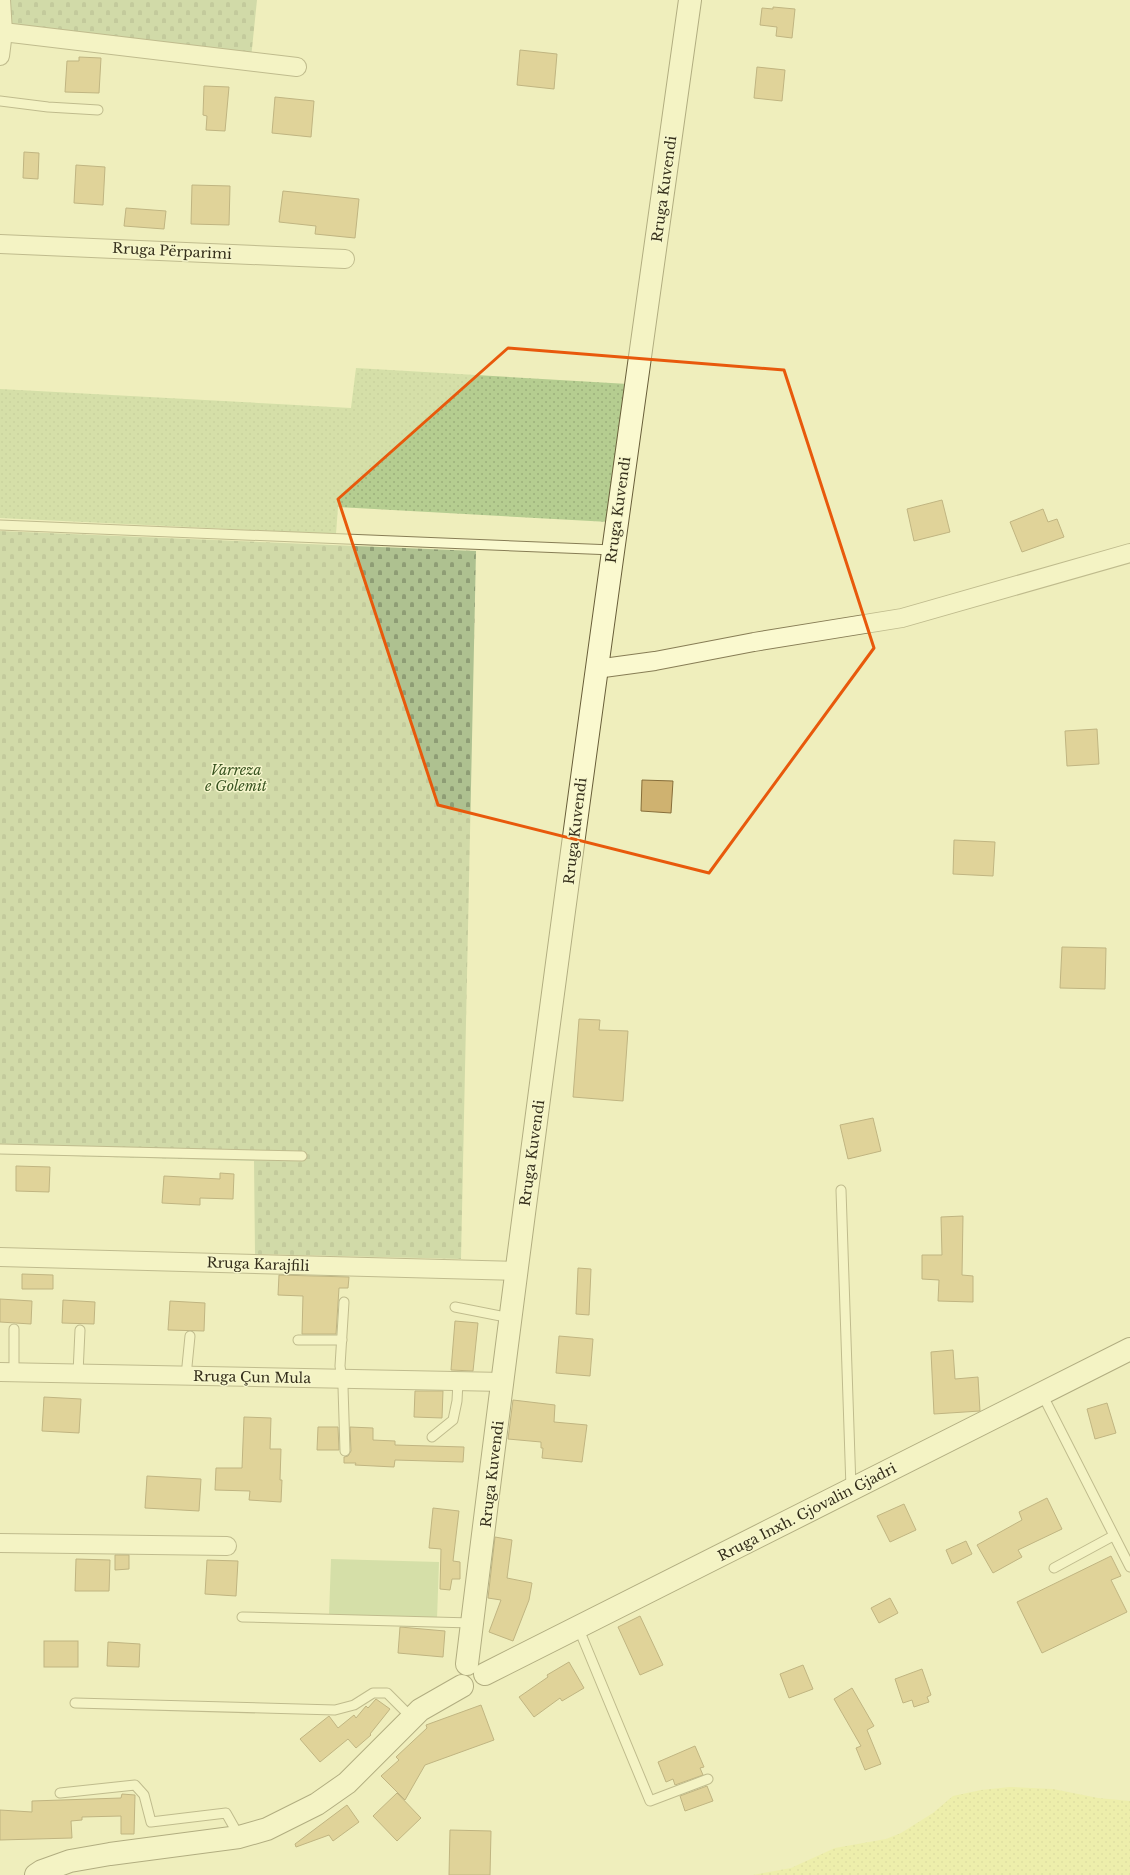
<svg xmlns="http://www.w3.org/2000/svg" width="1130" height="1875" font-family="'Libre Baskerville',serif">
<defs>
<pattern id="grass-dots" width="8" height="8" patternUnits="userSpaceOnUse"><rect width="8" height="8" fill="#b5cd90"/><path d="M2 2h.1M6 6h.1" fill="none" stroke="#9cb07c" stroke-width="1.8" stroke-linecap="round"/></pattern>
<pattern id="sand-dots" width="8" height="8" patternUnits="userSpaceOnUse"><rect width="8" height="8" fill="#eced97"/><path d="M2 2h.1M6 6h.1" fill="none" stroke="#cbcc82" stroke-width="1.8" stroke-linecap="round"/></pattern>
<pattern id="cemetery-stones" width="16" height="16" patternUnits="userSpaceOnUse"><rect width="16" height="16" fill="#aec190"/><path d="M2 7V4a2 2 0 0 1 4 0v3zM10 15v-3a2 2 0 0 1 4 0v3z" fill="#8e9d75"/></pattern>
</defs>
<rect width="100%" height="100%" fill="#efeebc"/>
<!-- grass -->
<path fill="url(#grass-dots)" d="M356,368L628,384L609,522L338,507L336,534L0,518V389L351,408Z"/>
<!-- sand -->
<path fill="url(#sand-dots)" d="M1010,1787L1053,1789L1098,1798L1130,1801V1875H753L791,1868L835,1848L886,1839L901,1833L933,1813L953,1796L981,1790Z"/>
<!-- cemetery -->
<g fill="url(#cemetery-stones)">
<path d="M7,0H257L251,58L6,24Z"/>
<path d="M0,531L476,551L461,1259L255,1254L254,1161L0,1154Z"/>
</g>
<!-- pitch -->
<path fill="#b5cd90" d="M331,1559L439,1562L437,1619L329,1616Z"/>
<!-- building -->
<g fill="#cfb270" stroke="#876e3a">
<path d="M773,7L795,9L792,38L776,36L777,27L760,25L762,8L773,9Z"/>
<path d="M520,50L557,54L554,89L517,85Z"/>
<path d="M79,57L101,58L99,93L65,92L67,61H79Z"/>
<path d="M757,67L785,70L782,101L754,98Z"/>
<path d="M204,86L229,87L225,131L206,130L207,116L203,115Z"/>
<path d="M275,97L314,101L311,137L272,133Z"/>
<path d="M24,152L39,153L38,179L23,178Z"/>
<path d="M76,165L105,167L103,205L74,203Z"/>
<path d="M192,185L230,186L229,225L191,224Z"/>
<path d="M283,191L359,199L355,238L315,234L316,226L279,222Z"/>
<path d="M126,208L166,211L164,229L124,226Z"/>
<path d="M942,500L950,532L914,541L907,509Z"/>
<path d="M1043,509L1048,522L1057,519L1064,537L1022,552L1010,522Z"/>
<path d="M1097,729L1099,764L1067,766L1065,731Z"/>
<path d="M642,780L673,781L671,813L641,811Z"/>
<path d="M954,840L995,842L993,876L953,874Z"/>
<path d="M1062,947L1106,948L1105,989L1060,988Z"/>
<path d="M579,1019L600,1020L599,1030L628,1031L623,1101L573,1097Z"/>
<path d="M873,1118L881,1151L848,1159L840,1125Z"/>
<path d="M16,1166L50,1167L49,1192L16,1191Z"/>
<path d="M220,1173L234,1174L233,1199L200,1198V1205L162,1203L164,1176L220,1179Z"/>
<path d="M963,1216L962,1275L973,1276V1302L938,1301L939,1280L922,1279V1255H942L941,1217Z"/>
<path d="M578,1268L591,1269L589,1315L576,1314Z"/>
<path d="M22,1274L53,1275V1289H22Z"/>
<path d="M279,1275L349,1277L348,1288H339L336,1334H302L303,1296L278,1295Z"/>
<path d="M0,1299L32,1301L31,1324L0,1322Z"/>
<path d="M63,1300L95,1302L94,1324L62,1323Z"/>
<path d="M170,1301L205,1303L204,1331L168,1330Z"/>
<path d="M455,1321L478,1323L473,1371L451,1370Z"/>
<path d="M559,1336L593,1339L590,1376L556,1373Z"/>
<path d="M953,1350L955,1379L978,1377L980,1411L934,1414L931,1352Z"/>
<path d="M415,1391H443L442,1418L414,1417Z"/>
<path d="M44,1397L81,1399L79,1433L42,1431Z"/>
<path d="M513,1400L555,1405L554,1422L587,1425L582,1462L542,1458L543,1448H541V1442L508,1439Z"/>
<path d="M1107,1403L1116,1433L1095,1439L1087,1409Z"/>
<path d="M244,1417L271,1418L270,1449H281L280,1480H282L281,1502L249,1500L250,1491L215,1490L216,1468H242Z"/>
<path d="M318,1427H338L339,1450H317Z"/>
<path d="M350,1427L373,1428V1440L395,1441V1445L464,1447L463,1462L395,1460L394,1467L355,1465L356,1463H344V1457L348,1456L351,1451Z"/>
<path d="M147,1476L201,1479L199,1511L145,1508Z"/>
<path d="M1047,1498L1062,1529L1018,1550L1022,1557L993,1573L977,1545L1022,1520L1019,1512Z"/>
<path d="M904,1504L916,1530L890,1542L877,1516Z"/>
<path d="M433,1508L459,1511L453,1561L460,1562V1579H452L450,1590L440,1589L441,1549L429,1548Z"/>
<path d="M495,1537L512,1540L507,1578L532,1583L529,1600L513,1641L489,1632L501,1600L488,1598Z"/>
<path d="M966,1541L972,1554L952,1564L946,1550Z"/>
<path d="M115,1555H129V1569L115,1570Z"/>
<path d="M1111,1556L1121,1576L1111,1580L1127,1612L1042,1653L1017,1602Z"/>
<path d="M76,1559L110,1560L109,1591H75Z"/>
<path d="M207,1560L238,1561L236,1596L205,1594Z"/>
<path d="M890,1598L898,1613L879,1623L871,1608Z"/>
<path d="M640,1616L663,1665L640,1675L618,1627Z"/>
<path d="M400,1627L445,1631L443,1657L398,1653Z"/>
<rect x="44" y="1641" width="34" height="26"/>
<path d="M108,1642L140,1644L139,1667L107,1666Z"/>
<path d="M569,1662L584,1688L562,1701L560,1698L534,1717L519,1697L548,1677L547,1675Z"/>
<path d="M803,1665L813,1689L789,1698L780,1674Z"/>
<path d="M922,1669L931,1695L927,1697L929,1702L914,1707L912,1700L903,1703L895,1679Z"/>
<path d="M852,1688L874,1726L867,1730L881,1764L865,1770L856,1748L861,1746L834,1699Z"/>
<path d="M376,1699L390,1709L370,1734L371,1735L356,1748L348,1739L320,1762L300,1739L329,1716L338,1728L354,1715L356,1718L366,1706L368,1708Z"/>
<path d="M481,1705L494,1740L425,1765L405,1800L381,1776L399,1760L396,1757L427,1728L426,1725Z"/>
<path d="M695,1746L704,1767L700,1768L703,1775L675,1785L673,1779L666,1782L658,1762Z"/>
<path d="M707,1786L713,1801L685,1811L680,1796Z"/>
<path d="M397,1793L421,1818L397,1841L373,1816Z"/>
<path d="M122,1794L135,1795L134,1834H121V1816L82,1817V1820L71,1821L72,1838L0,1840V1810L32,1812V1801L121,1798Z"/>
<path d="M347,1805L359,1822L333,1841L329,1835L296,1847L295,1844Z"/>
<path d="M450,1830L491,1831L490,1875H449Z"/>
</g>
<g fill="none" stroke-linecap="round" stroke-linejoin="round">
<!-- lane casing -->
<g stroke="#877d55" stroke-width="11">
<g id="lane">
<path d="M0,101L48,107L98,110"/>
<path d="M0,525L613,550"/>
<path d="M0,1149L302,1156"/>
<path d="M841,1190L851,1488"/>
<path d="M344,1302L340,1366L343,1387L345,1451"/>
<path d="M455,1307L511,1318"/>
<path d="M14,1329V1372"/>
<path d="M298,1340H342"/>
<path d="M78,1373L80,1330"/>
<path d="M186,1376L190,1336"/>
<path d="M1042,1394L1130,1567"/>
<path d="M432,1437L453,1420L457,1401L458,1381"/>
<path d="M1054,1568L1113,1536"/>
<path d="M242,1617L472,1623"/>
<path d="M578,1627L650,1801L708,1779"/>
<path d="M75,1703L335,1710L354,1705L373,1693H387L412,1718"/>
<path d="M60,1793L135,1785L144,1795L151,1822L226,1813L239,1836"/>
</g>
</g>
<!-- street casing -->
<g stroke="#877d55" stroke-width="20">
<g id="street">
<path d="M3,32L297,67"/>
<path d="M0,56L3,32L1,0"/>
<path d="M0,244L345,259"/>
<path d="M596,669L655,661L754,642L902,618L1130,553"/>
<path d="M0,1257L516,1271"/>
<path d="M0,1372L504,1382"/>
<path d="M0,1543L227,1546"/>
</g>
</g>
<!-- secondary casing -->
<g stroke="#685e39" stroke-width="24">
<g id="secondary">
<path d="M467,1664C535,1108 612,554 690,0"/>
<path d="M485,1674L1130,1349"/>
<path d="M36,1875L42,1871L70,1861L110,1854L239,1837L267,1829L317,1804L347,1783L420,1710L462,1686"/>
</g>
</g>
<!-- lane -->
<use href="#lane" stroke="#faf9cf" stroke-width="9"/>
<!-- street -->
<use href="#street" stroke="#faf9cf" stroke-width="18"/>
<!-- secondary -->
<use href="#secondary" stroke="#faf9cf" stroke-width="22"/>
</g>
<!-- marked area -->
<path d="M0 0H1130V1875H0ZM508,348L784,370L874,648L709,873L438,805L338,499Z" fill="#efeebc" fill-opacity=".55" fill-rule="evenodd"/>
<path fill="none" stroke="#e8590c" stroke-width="3" stroke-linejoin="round" d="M508,348L784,370L874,648L709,873L438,805L338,499Z"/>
<g text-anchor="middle" stroke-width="3" stroke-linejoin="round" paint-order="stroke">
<!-- street labels -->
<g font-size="14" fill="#352f1b" stroke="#f6f6cc">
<text transform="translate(664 189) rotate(-82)" y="5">Rruga Kuvendi</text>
<text transform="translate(172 251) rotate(3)" y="5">Rruga Përparimi</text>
<text transform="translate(618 510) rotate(-82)" y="5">Rruga Kuvendi</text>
<text transform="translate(575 831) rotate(-83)" y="5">Rruga Kuvendi</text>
<text transform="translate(532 1153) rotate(-82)" y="5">Rruga Kuvendi</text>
<text transform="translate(258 1264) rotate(2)" y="5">Rruga Karajfili</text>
<text transform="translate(252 1377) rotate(1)" y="5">Rruga Çun Mula</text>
<text transform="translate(492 1474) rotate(-83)" y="5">Rruga Kuvendi</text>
<text transform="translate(807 1512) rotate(-27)" y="5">Rruga Inxh. Gjovalin Gjadri</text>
</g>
<!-- park labels -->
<g font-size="14" font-style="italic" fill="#385320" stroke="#f6f6cc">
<text x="236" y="775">Varreza<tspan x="236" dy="16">e Golemit</tspan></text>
</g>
</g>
</svg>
